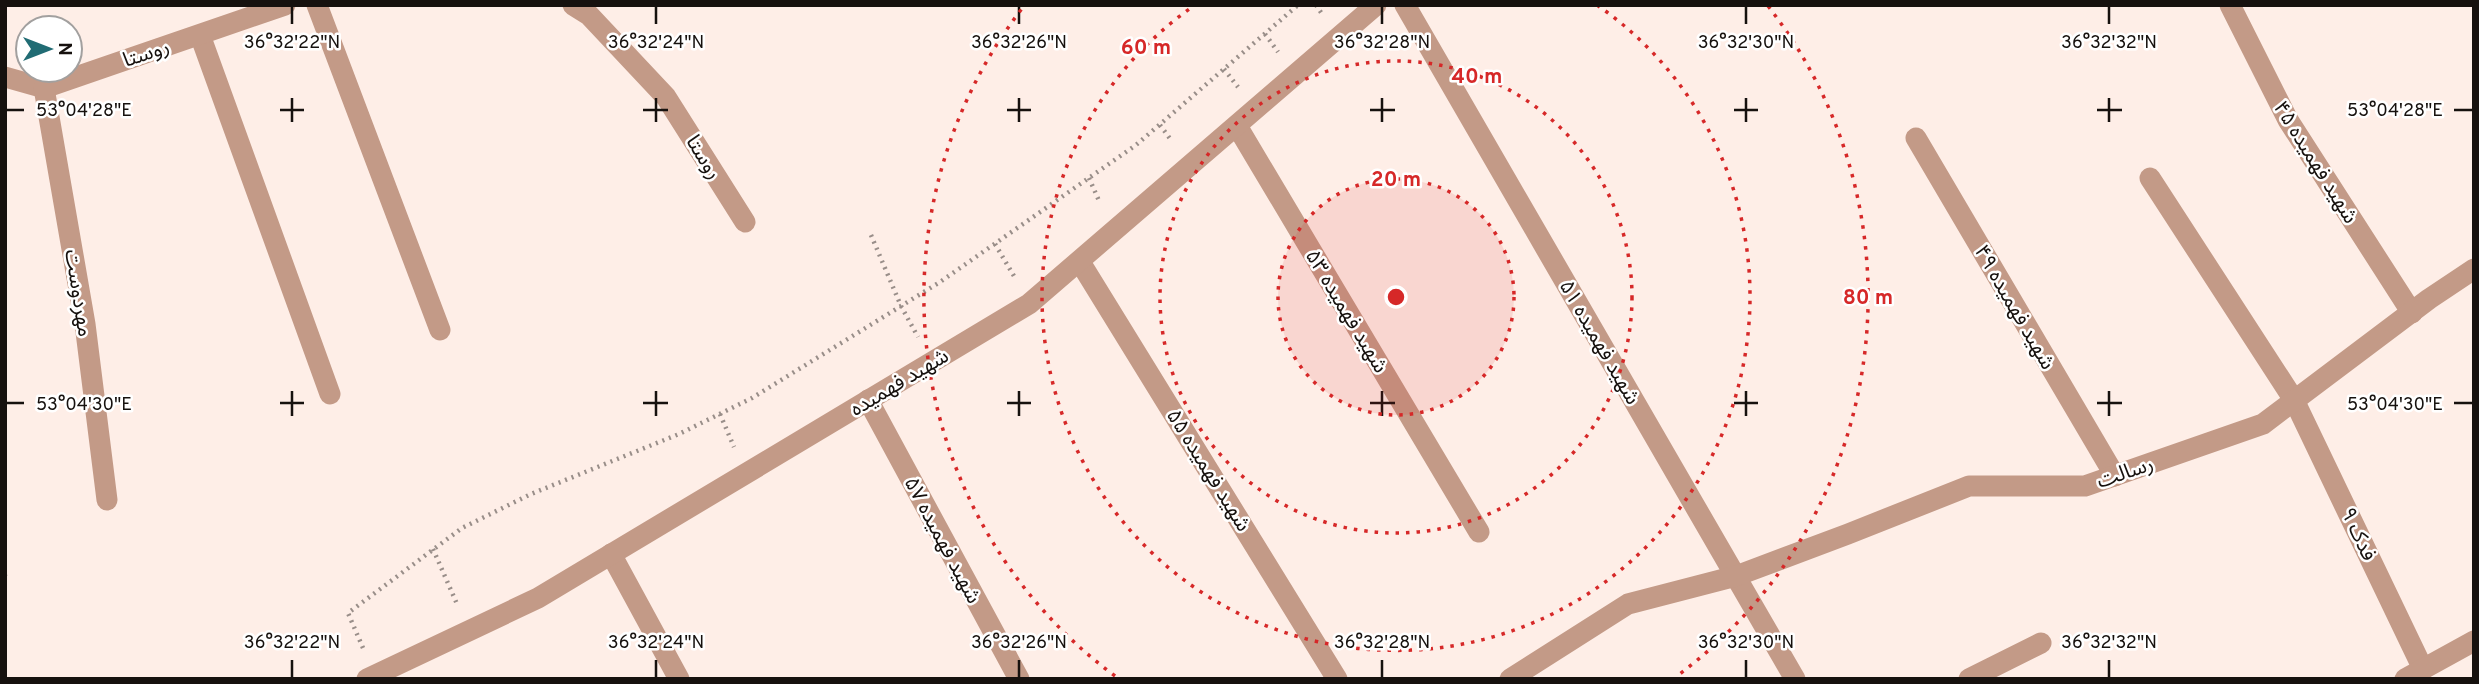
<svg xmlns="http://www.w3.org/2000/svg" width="2479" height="684" font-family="Overpass,'Noto Sans Arabic',sans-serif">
<rect width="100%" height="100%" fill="#feeee7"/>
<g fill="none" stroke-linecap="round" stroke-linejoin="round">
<!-- path -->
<g stroke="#998e89" stroke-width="4.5" stroke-dasharray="2 5" stroke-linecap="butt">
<path d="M1316,5L1322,14"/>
<path d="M1265,34L1278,52"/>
<path d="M1224,69L1238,87"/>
<path d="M1160,125L1171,140"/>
<path d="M1089,178L1100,203"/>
<path d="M871,235L901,306L918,337"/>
<path d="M995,244L1014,276"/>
<path d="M720,414L734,447"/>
<path d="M433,549L457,604"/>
<path d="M5,574L11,573"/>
<path d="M363,648L348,613L462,528L531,494L679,434L752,398L940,282L1136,145L1298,5"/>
</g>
<!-- minor -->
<g stroke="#c39a87" stroke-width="21">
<path d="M317,5L440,330"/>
<path d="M573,5L589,15L666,97L745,222"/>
<path d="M1405,5L1795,679"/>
<path d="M2230,5L2288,120L2412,313"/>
<path d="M200,35L330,394"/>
<path d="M5,77L44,88L285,5"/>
<path d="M44,88L85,324L107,500"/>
<path d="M1237,126L1479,532"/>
<path d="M1916,138L2115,476"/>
<path d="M2150,178L2294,400L2423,669"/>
<path d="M1080,262L1337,679"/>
<path d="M868,400L1019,679"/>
<path d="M611,554L679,679"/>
<path d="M367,679L538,598L1029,304L1376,5"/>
<path d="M1510,679L1628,604L1736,576L1848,534L1969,486H2085L2263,424L2429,299L2474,269"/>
<path d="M1969,679L2041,643"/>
<path d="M2405,679L2474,641"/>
</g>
</g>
<!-- ticks -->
<path fill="none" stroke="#16110e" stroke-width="2.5" d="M292,7V24M656,7V24M1019,7V24M1382,7V24M1746,7V24M2109,7V24M292,98V122M656,98V122M1019,98V122M1382,98V122M1746,98V122M2109,98V122M7,110H24M280,110H304M643,110H668M1007,110H1031M1370,110H1395M1734,110H1758M2097,110H2122M2454,110H2472M292,391V416M656,391V416M1019,391V416M1382,391V416M1746,391V416M2109,391V416M7,403H24M280,403H304M643,403H668M1007,403H1031M1370,403H1395M1734,403H1758M2097,403H2122M2454,403H2472M292,660V677M656,660V677M1019,660V677M1382,660V677M1746,660V677M2109,660V677"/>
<!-- distance rings -->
<circle cx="1396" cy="297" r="118" fill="#d62828" fill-opacity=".12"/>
<g fill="none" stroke="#d62828" stroke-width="3.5" stroke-dasharray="3.5 7">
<circle cx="1396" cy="297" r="118"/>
<circle cx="1396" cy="297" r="236"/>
<path d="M1597 5A354 354 0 1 1 1195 5"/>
<path d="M1115 676A472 472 0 0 1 1024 6M1768 6A472 472 0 0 1 1677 676"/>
</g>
<g text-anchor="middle" stroke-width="5" stroke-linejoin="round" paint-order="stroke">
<!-- street labels -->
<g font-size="21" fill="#16110e" stroke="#fff">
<text transform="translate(146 53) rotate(-19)" y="7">روستا</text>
<text transform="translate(704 157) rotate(58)" y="7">روستا</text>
<text transform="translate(2316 162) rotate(58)" y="7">شهید فهمیده ۴۵</text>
<text transform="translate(79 293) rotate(81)" y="7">مهردوست</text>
<text transform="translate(2015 307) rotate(60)" y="7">شهید فهمیده ۴۹</text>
<text transform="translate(1347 311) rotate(59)" y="7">شهید فهمیده ۵۳</text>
<text transform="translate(1600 342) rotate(60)" y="7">شهید فهمیده ۵۱</text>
<text transform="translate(899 382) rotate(-31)" y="7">شهید فهمیده</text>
<text transform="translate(1209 470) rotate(58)" y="7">شهید فهمیده ۵۵</text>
<text transform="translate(2125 472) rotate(-19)" y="7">رسالت</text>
<text transform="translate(2359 534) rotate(65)" y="7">فدک ۹</text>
<text transform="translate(943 540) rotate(62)" y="7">شهید فهمیده ۵۷</text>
</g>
</g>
<g font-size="18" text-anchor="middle" fill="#16110e" stroke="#fff" stroke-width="5" stroke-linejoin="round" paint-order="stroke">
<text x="292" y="48">36°32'22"N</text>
<text x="656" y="48">36°32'24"N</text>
<text x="1019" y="48">36°32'26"N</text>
<text x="1382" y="48">36°32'28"N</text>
<text x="1746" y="48">36°32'30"N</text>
<text x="2109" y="48">36°32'32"N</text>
<text x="2395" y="116">53°04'28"E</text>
<text x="84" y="116">53°04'28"E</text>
<text x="2395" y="410">53°04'30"E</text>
<text x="84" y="410">53°04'30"E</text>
<text x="292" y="648">36°32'22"N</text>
<text x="656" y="648">36°32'24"N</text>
<text x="1019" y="648">36°32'26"N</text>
<text x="1382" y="648">36°32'28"N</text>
<text x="1746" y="648">36°32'30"N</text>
<text x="2109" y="648">36°32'32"N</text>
</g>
<circle cx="1396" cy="297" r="10" fill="#d62828" stroke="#fff" stroke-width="3.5"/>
<g font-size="21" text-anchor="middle" font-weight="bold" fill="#d62828" stroke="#fff" stroke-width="5" stroke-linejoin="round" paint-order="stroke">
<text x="1146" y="54">60 m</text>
<text x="1477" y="83">40 m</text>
<text x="1396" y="186">20 m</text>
<text x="1868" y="304">80 m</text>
</g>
<!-- border -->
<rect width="2479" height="684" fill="none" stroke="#16110e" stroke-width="14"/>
<!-- north arrow -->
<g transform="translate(49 49) rotate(90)"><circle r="33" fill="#ffffff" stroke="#a2a09f" stroke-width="2"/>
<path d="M0-5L12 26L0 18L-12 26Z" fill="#216c74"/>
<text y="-10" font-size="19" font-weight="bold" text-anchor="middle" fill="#16110e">N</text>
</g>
</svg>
